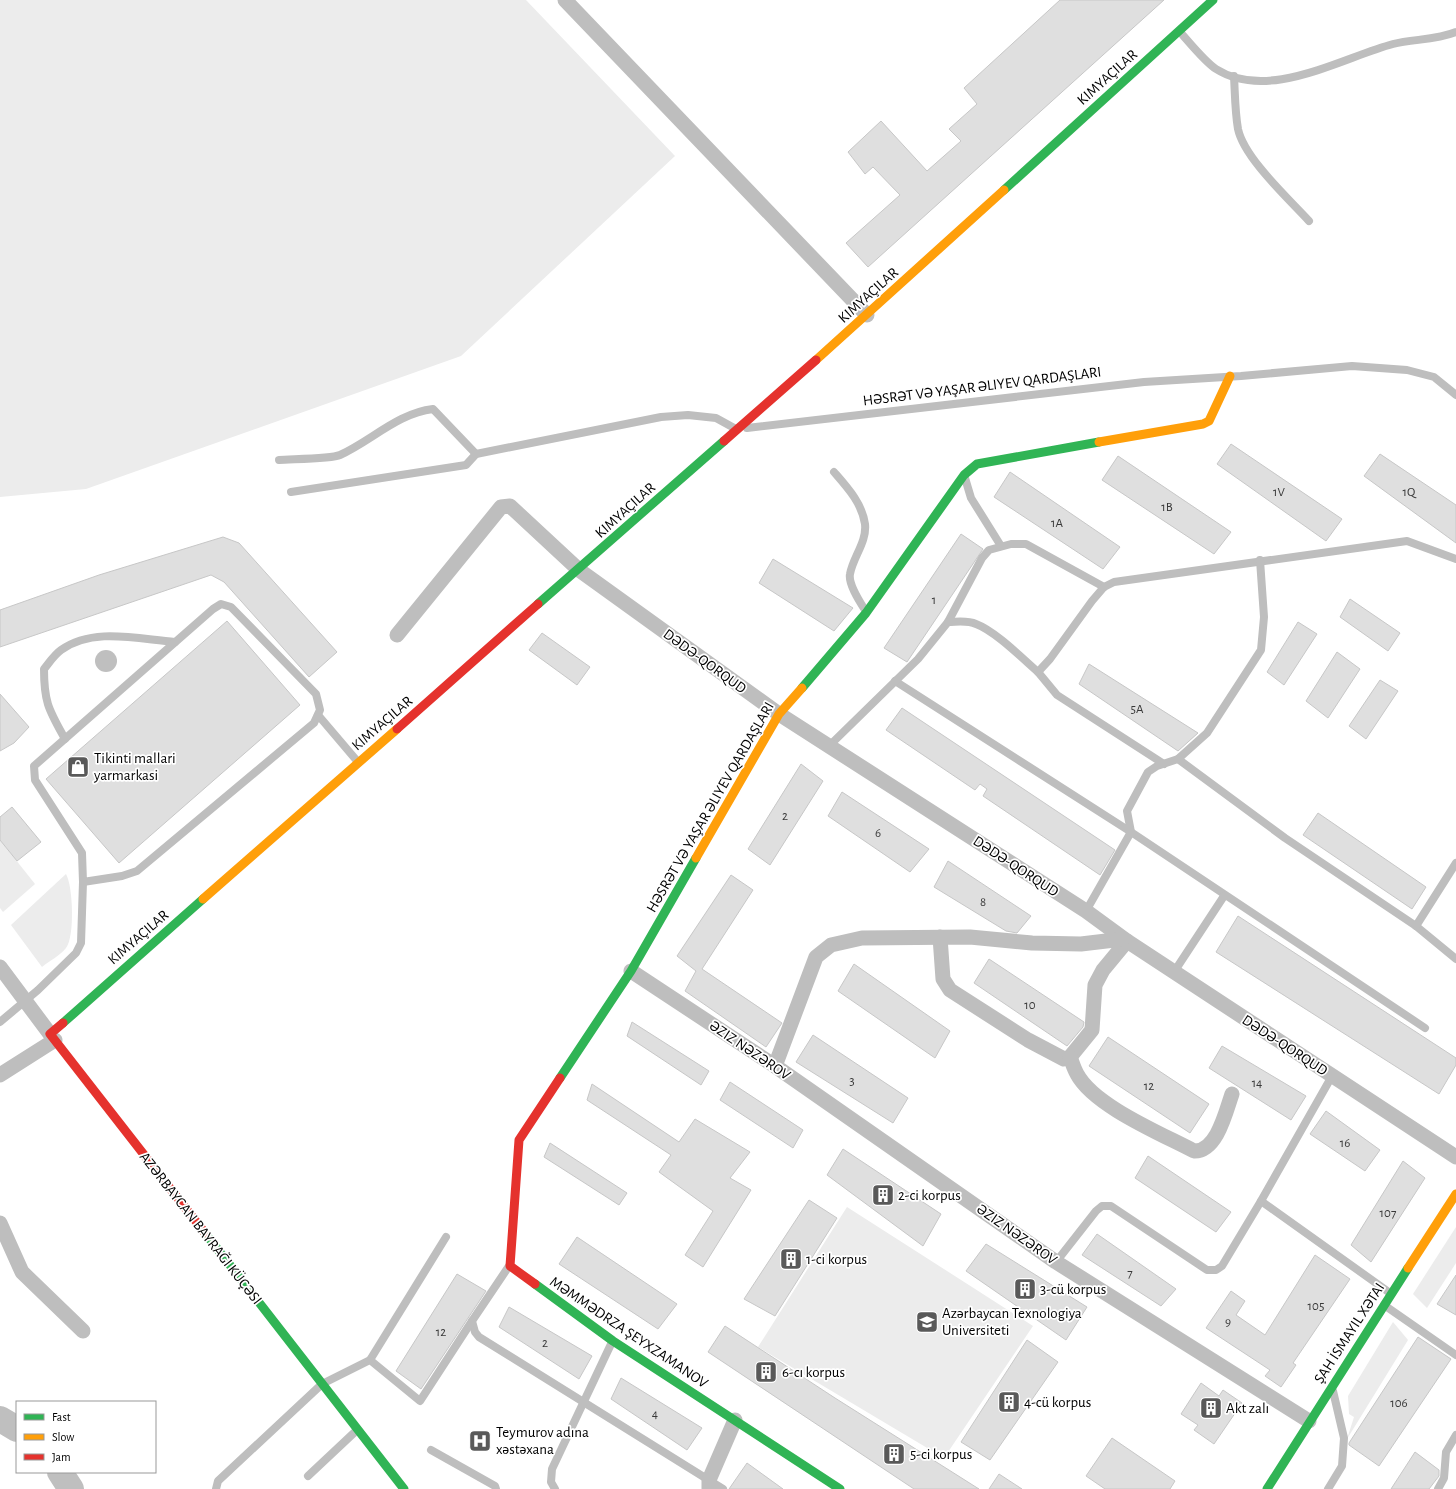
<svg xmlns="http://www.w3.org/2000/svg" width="1456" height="1489" font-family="'Alegreya Sans',sans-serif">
<rect width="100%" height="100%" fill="#fff"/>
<!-- green -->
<g fill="#ececec">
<path d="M0,0H526L675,156L461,356L86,489L0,497Z"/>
<path d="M0,840L35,884L3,912L0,908Z"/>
<path d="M66,874C73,886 75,937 66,948C61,955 49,961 42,967L11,925Z"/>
<path d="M847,1207L1033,1326L944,1458L758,1347Z"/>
<path d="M1456,1227V1263L1427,1308L1413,1294Z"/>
<path d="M1393,1322L1408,1340L1347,1439L1354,1417L1349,1414L1348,1396Z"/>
</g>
<!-- water -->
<circle fill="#bfbfbf" cx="106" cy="661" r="11"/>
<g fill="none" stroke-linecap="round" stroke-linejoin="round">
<!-- river -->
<g stroke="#bfbfbf" stroke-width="26">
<path d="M0,1419L17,1429"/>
<path d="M60,1472L71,1489"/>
</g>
</g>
<!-- building -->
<g fill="#dfdfdf" stroke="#c7c7c7">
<path d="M1060,0H1164L868,267L846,243L900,195L873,167L865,174L848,152L881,121L927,171L961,141L949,129L977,104L964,88Z"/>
<path d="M1231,444L1342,519L1326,541L1217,464Z"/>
<path d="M1380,454L1456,505V543L1364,476Z"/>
<path d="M1118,456L1231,532L1214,554L1102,480Z"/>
<path d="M1010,472L1120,547L1103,569L994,497Z"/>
<path d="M961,534L983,549L907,662L884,648Z"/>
<path d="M223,537L239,543L337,652L309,677L224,582L211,575L0,647V610L99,575Z"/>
<path d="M773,559L853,608L834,631L759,583Z"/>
<path d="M1350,599L1400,633L1388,651L1340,617Z"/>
<path d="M227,621L300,705L119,863L46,779Z"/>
<path d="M1298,622L1317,634L1284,685L1267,672Z"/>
<path d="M542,633L590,667L577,685L529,650Z"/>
<path d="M1337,652L1360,669L1328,718L1306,701Z"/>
<path d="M1089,664L1198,733L1178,751L1079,684Z"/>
<path d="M1380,680L1398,691L1366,739L1349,726Z"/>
<path d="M0,694L29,727L14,743L0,751Z"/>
<path d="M902,708L1115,850L1100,875L983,796L987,789L980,784L975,790L886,730Z"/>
<path d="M801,764L823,781L770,865L748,849Z"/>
<path d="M842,792L929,849L910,872L828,816Z"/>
<path d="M12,807L41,842L17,861L0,840V817Z"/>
<path d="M1318,813L1426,887L1412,909L1303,835Z"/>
<path d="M948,861L1031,916L1017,933L1006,931L934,887Z"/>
<path d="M731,875L753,890L702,969L782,1023L766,1047L685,991L696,971L677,956Z"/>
<path d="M1238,916L1456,1058V1065L1439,1094L1216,952Z"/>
<path d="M989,959L1084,1022L1083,1027L1067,1046L974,983Z"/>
<path d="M854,964L950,1031L935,1058L838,991Z"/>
<path d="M632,1022L709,1071L701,1085L627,1036Z"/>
<path d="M813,1035L908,1098L893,1123L796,1062Z"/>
<path d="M1108,1037L1209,1104L1190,1133L1089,1066Z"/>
<path d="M1222,1046L1306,1096L1291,1120L1209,1068Z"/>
<path d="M730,1082L803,1130L793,1148L720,1100Z"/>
<path d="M592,1084L679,1142L695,1119L750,1152L730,1178L751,1190L703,1267L685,1255L713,1211L659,1172L671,1155L587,1100Z"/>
<path d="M1326,1111L1380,1150L1365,1171L1310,1134Z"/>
<path d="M550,1143L627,1193L619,1205L544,1157Z"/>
<path d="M843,1149L941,1214L923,1246L827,1175Z"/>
<path d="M1148,1156L1231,1212L1216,1232L1135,1178Z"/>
<path d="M1403,1161L1425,1178L1371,1262L1351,1245Z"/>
<path d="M809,1200L837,1218L775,1316L744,1299Z"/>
<path d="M1097,1234L1176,1289L1161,1306L1082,1255Z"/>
<path d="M577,1237L677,1304L658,1329L559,1264Z"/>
<path d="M986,1244L1087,1307L1066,1340L966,1271Z"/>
<path d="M1315,1255L1350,1279L1293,1363L1296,1365L1281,1387L1265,1376L1270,1370L1206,1328L1231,1291L1245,1301L1236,1315L1265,1335Z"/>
<path d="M457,1274L486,1291L421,1389L396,1371Z"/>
<path d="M1456,1275V1315L1437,1304Z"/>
<path d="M509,1307L592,1356L579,1379L499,1327Z"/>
<path d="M725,1326L835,1398L979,1489H914L708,1352Z"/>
<path d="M1418,1337L1451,1359L1379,1466L1349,1445V1443Z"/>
<path d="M1027,1340L1058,1362L990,1460L961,1442Z"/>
<path d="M621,1378L702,1428L687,1450L611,1399Z"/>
<path d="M1201,1383L1219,1396L1223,1390L1242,1403L1214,1444L1194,1430L1198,1425L1181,1414Z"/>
<path d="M1112,1438L1175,1481L1170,1489H1105L1086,1476Z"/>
<path d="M1415,1452L1439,1470V1476L1429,1489H1391Z"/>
<path d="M747,1463L783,1489H729Z"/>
<path d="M999,1474L1022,1489H989Z"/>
</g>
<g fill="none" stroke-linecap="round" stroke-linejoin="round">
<!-- lane -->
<g stroke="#bebebe" stroke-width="8">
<path d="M1180,32C1189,42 1205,62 1216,69C1268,102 1341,58 1393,44C1413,39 1437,40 1456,32"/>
<path d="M1234,76C1235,94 1235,112 1238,129C1244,158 1289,199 1309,221"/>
<path d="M747,428L1144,382L1241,376L1352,366L1407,370L1434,377L1456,395"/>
<path d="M279,460C291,459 331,459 340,455C371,441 398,413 433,409L476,454"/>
<path d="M834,472C847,487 862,503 865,524C867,542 853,557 850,574C848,584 860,602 865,610"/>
<path d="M965,478L971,498L1001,546"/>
<path d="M291,492L466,465L476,454L661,417L688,415L716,418L736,429"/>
<path d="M948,622L982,558L989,550L1011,544H1026L1104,587"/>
<path d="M1038,672L1057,695L1164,764"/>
<path d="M895,681L1131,832L1425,1028"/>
<path d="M318,715L358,762"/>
<path d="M65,739C49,710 44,703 44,669C49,663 54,655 61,650C93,627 137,639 175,642"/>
<path d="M829,746L918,659L948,622C957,622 967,620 976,624C995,631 1022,658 1038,672L1050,659L1092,601L1104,587L1114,582L1407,541L1456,559"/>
<path d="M1178,759L1285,838L1416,926L1456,959"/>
<path d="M1086,911L1131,832L1127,811L1148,772L1157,766L1178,759L1207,733L1261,650L1264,617L1260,560"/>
<path d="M1416,926L1456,863"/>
<path d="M1174,972L1224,896"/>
<path d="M0,1022L38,990L76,953L81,943L83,882L82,853L35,780L34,766L213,609L221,604L231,607L316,694L320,710L314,723L137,871L122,876L83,882"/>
<path d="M1261,1201L1390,1293"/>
<path d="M1056,1262L1096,1211L1102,1206H1111L1207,1270H1216L1222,1266L1261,1201L1332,1076"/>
<path d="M509,1266L472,1321L475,1332L479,1337L723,1489"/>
<path d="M1384,1305L1456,1355"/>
<path d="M370,1360L446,1237"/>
<path d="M431,1450L495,1486L496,1489"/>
<path d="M308,1476L357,1430"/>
<path d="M216,1489L218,1481L322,1384L370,1360L420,1401L472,1321"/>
<path d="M555,1489L551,1482L552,1469L612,1342"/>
<path d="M1328,1489L1342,1466L1344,1438L1333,1391"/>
<path d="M1438,1489L1444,1478L1446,1452L1456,1435"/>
</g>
<!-- street -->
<g stroke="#bebebe" stroke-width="15">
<path d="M565,0L867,315"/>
<path d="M397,635L501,507L510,506L579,570L779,714L1086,911L1127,941L1456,1157"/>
<path d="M940,937L943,979L950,990L1028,1040L1064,1059L1070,1057L1092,1030L1095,985L1103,970L1127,941"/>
<path d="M0,967L50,1034"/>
<path d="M631,971L775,1066L1056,1262L1309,1421"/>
<path d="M1070,1057C1072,1062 1074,1069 1077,1074C1094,1106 1162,1134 1194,1151C1217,1152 1226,1111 1232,1094"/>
<path d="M775,1066L816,957L831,945L862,938L970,937L1032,943L1081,944L1123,939"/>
<path d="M0,1075L55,1040"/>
<path d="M0,1223L22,1272L83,1331"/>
<path d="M709,1489V1480L735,1420"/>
</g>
<!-- fast -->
<g stroke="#30b455" stroke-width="9">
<path d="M1004,190L1213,0"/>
<path d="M538,604L724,441"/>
<path d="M802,688L866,613L964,475L977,464L1099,442"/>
<path d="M63,1023L203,899"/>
<path d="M560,1078L631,971L696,858"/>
<path d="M205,1233L404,1489"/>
<path d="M535,1284L613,1341L840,1489"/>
<path d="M1267,1489L1408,1268"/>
</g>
<!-- slow -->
<g stroke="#ff9f0a" stroke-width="9">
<path d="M816,360L1004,190"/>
<path d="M1099,442L1203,424L1209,421L1230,376"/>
<path d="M696,858L779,714L802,688"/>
<path d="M203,899L397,729"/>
<path d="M1408,1268L1456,1194"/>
</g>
<!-- jam -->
<g stroke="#e5322d" stroke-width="9">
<path d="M724,441L816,360"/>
<path d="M397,729L538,604"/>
<path d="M63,1023L50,1034L205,1233"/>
<path d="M535,1284L510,1266L519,1140L560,1078"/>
</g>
</g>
<!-- icons -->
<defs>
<g id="shop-square" transform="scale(1.15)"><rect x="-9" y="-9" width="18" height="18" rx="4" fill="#595959" stroke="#fff"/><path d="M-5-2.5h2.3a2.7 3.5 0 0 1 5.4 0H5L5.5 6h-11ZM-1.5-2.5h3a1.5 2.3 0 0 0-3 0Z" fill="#fff"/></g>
<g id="building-square" transform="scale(1.15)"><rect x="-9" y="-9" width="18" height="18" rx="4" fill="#595959" stroke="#fff"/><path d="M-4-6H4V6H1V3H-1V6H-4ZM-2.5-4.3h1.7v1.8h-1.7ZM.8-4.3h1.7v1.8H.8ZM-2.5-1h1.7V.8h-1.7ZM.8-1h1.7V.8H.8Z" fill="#fff"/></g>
<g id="university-square" transform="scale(1.15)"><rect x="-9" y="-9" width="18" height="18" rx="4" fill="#595959" stroke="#fff"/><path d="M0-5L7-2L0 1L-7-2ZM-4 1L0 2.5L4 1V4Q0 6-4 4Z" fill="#fff"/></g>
<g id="hospital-square" transform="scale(1.15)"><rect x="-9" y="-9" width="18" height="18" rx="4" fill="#595959" stroke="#fff"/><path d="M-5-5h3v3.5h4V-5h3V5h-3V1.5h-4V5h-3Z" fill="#fff"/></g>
</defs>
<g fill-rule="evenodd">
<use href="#shop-square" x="78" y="767"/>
<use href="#building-square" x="883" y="1195"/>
<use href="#building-square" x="791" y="1259"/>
<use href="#building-square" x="1025" y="1289"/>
<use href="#university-square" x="927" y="1322"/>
<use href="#building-square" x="766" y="1372"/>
<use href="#building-square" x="1009" y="1402"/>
<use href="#building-square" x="1211" y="1408"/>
<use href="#hospital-square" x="480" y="1441"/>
<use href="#building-square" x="894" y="1454"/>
</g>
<g text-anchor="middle" stroke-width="3.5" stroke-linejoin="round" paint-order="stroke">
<!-- number labels -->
<g font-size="13" fill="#383838">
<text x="1279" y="496">1V</text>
<text x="1409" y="496">1Q</text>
<text x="1167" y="511">1B</text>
<text x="1057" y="527">1A</text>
<text x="934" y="604">1</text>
<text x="1137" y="713">5A</text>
<text x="785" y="820">2</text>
<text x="878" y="837">6</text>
<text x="983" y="906">8</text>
<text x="1030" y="1009">10</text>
<text x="852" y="1085">3</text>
<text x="1257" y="1087">14</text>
<text x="1149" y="1090">12</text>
<text x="1345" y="1147">16</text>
<text x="1388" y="1217">107</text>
<text x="1130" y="1277">7</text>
<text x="1316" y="1310">105</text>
<text x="1228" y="1326">9</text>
<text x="441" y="1336">12</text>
<text x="545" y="1347">2</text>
<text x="1399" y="1407">106</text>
<text x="655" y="1418">4</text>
</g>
<!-- street labels -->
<g font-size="15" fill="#000" stroke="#fff">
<text transform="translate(1107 77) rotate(-42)" y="5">KIMYAÇILAR</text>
<text transform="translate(868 295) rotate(-42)" y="5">KIMYAÇILAR</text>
<text transform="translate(982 386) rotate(-7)" y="5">HƏSRƏT VƏ YAŞAR ƏLIYEV QARDAŞLARI</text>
<text transform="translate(625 510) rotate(-42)" y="5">KIMYAÇILAR</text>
<text transform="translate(705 661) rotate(36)" y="5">DƏDƏ-QORQUD</text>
<text transform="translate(382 723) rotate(-41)" y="5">KIMYAÇILAR</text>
<text transform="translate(710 807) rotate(-60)" y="5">HƏSRƏT VƏ YAŞAR ƏLIYEV QARDAŞLARI</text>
<text transform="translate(1016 866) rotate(33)" y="5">DƏDƏ-QORQUD</text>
<text transform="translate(138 937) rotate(-41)" y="5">KIMYAÇILAR</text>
<text transform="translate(1285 1045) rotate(33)" y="5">DƏDƏ-QORQUD</text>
<text transform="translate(750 1050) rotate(34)" y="5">ƏZIZ NƏZƏROV</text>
<text transform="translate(201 1228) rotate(52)" y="5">AZƏRBAYCAN BAYRAĞI KÜÇƏSI</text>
<text transform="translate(1017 1234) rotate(35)" y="5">ƏZIZ NƏZƏROV</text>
<text transform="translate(629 1332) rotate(34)" y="5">MƏMMƏDRZA ŞEYXZAMANOV</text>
<text transform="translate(1349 1333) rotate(-57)" y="5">ŞAH İSMAYIL XƏTAI</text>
</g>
<!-- poi labels -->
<g font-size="15" fill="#000" stroke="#fff" text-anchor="start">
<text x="94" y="763">Tikinti mallari<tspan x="94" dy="17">yarmarkasi</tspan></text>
<text x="898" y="1200">2-ci korpus</text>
<text x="806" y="1264">1-ci korpus</text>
<text x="1040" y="1294">3-cü korpus</text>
<text x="942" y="1318">Azərbaycan Texnologiya<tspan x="942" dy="17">Universiteti</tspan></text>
<text x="782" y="1377">6-cı korpus</text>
<text x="1024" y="1407">4-cü korpus</text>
<text x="1226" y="1413">Akt zalı</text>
<text x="496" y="1437">Teymurov adına<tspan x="496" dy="17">xəstəxana</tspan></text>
<text x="910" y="1459">5-ci korpus</text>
</g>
</g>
<!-- legend -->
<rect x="16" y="1401" width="140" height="72" fill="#ffffff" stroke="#999999"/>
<rect x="24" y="1414" width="20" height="6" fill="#30b455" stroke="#999999"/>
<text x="52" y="1421" font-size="12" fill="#000000">Fast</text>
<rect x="24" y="1434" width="20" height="6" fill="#ff9f0a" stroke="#999999"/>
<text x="52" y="1441" font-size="12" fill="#000000">Slow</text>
<rect x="24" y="1454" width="20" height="6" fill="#e5322d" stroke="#999999"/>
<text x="52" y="1461" font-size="12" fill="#000000">Jam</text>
</svg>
